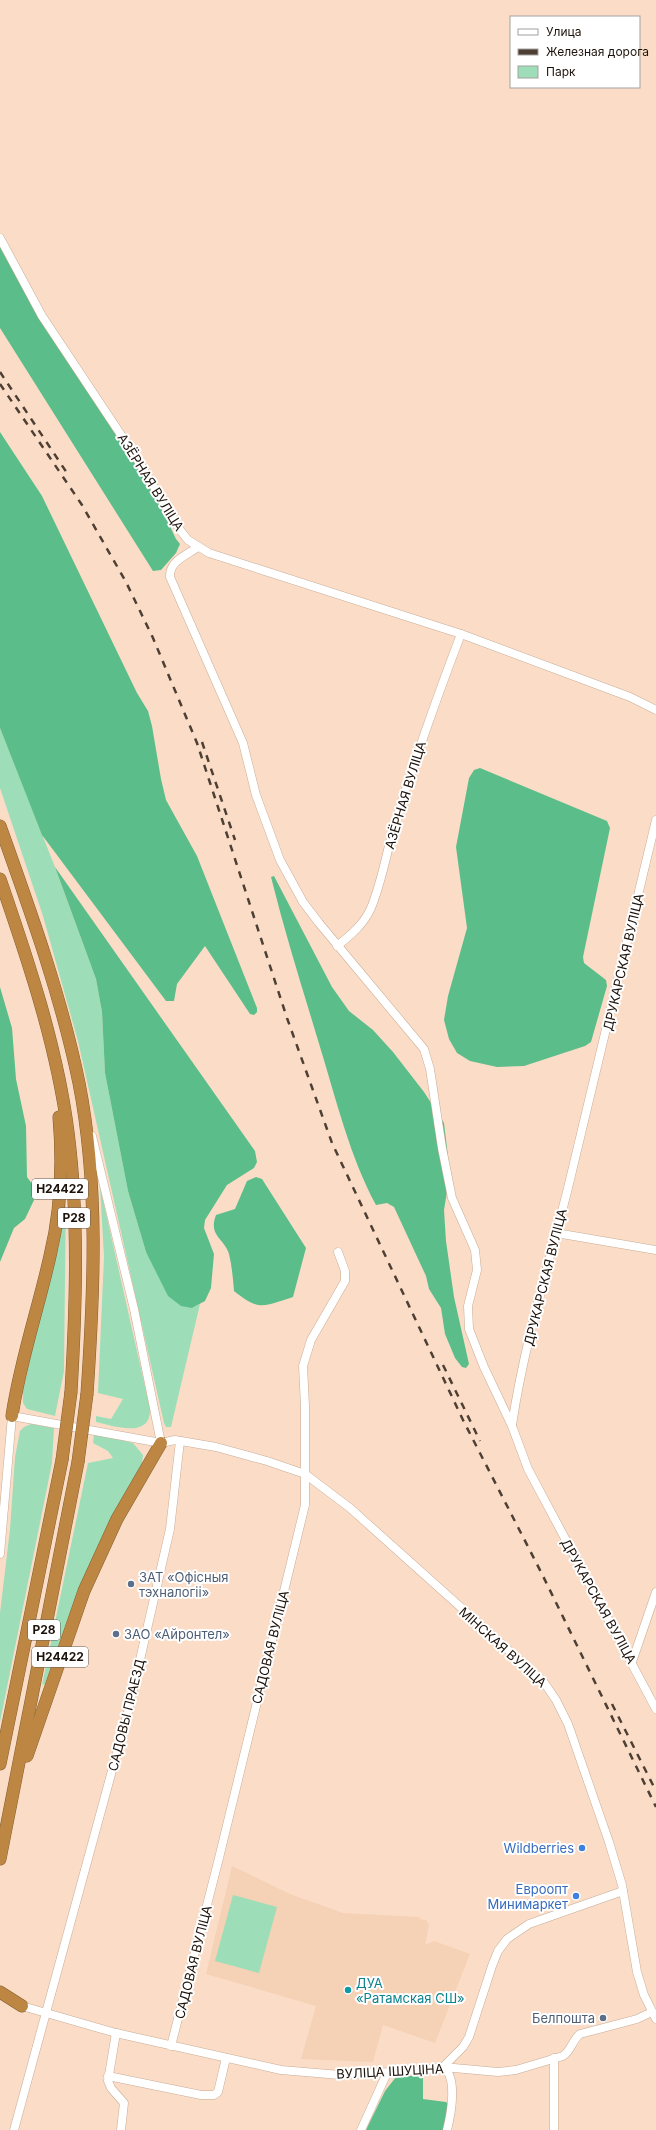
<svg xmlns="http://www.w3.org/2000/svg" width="656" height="2130" font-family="Inter,sans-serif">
<rect width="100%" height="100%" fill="#fbddc7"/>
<!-- built -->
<path fill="#f5d1b6" d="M232,1866L290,1894L343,1913L420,1917L419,1919L426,1920L429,1925L425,1945L434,1941L470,1954L435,2043L383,2025L373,2062L301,2059L316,2006L206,1974Z"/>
<!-- green -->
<g fill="#9ddeb8">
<path d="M0,728L55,867L96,979L102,1012L105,1073L128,1191L146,1252L192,1308L200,1304L171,1427H166L164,1423L78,1041L43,916L0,788Z"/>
<path d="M100,1187L150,1409C151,1439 113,1426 96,1422V1416L111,1419L123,1399L98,1393L104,1257Z"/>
<path d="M66,1190L64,1371L55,1416L27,1409L23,1403V1391L43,1301L59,1245Z"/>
<path d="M31,1424L54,1428L52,1463L0,1722V1613L10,1529L15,1457L20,1431L24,1427Z"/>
<path d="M94,1434L133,1443L143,1455L142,1463L74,1601L45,1684L42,1685L88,1463L113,1458L108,1451L93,1443Z"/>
<path d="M233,1895L277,1907L259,1973L215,1961Z"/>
</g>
<!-- forest -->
<g fill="#5bbe8a">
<path d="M0,238L42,316L139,462L176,539L180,544L176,553L161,570L153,571L0,328Z"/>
<path d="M0,432L42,496L137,693L148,711L152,726L161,779L166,800L197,856L257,1008V1012L254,1015L250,1014L205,946L177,984L174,1001H166L42,835L0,728Z"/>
<path d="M480,768L607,821L610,828L583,957L584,963L606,980L607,986L591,1042L585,1046L524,1066L497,1067L470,1061L457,1053L449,1039L444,1020L448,996L467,928L456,847L469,778L474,770Z"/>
<path d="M55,867L255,1151L257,1162L254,1168L227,1185L205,1220L204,1228L214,1254L211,1288L205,1301L192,1308L181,1306L168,1296L146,1252L128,1191L105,1073L102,1012L96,979Z"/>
<path d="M274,876L332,987L349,1011L373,1030L393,1052L424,1092L444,1123L450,1173L444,1210L446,1241L454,1297L469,1364L466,1368L462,1367L455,1358L445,1334L441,1308L429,1289L426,1276L394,1207L387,1203L376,1205C350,1157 336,1099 320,1047C303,990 285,934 271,877Z"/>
<path d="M0,987L12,1028L16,1079L26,1126L27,1177L35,1188V1198L25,1219L14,1228L0,1262Z"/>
<path d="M256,1177L262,1179L306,1248L293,1297C264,1306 260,1312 234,1291C233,1279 232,1266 229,1254C224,1238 208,1236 216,1215L235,1209L247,1181Z"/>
<path d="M403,2076H423V2099L446,2102L448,2104L444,2130H366L385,2091L396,2077Z"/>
</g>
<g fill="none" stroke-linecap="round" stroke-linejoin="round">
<!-- minor casing -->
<g stroke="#c8ac96" stroke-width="9">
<g id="minor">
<path d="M0,238L42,316L139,462L180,530L188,540L209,553L461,634L630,697L656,710"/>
<path d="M198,547C187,555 169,561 170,577L243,743L256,795L280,860L303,902L319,923L424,1049L430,1069L442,1148L452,1198L475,1250L477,1270L468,1306L469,1329L484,1367L512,1426L528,1469L656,1709"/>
<path d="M337,946C351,935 364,924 371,908C382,882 387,850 395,823C415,759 437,697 461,634"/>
<path d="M92,1136L134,1309L161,1443"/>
<path d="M556,1233L656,1250"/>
<path d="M512,1425C524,1345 548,1267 568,1188C598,1065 627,942 656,820"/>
<path d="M0,1554L12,1416L161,1443L175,1440L216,1447L267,1461L305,1474L350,1508L543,1681L556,1700L568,1724L609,1842L622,1885L637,1972L644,1995L656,2019"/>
<path d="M632,1662L656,1592"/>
<path d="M22,2006L116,2033L281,2070L340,2075L424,2070L443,2067L498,2072L516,2070L563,2056C572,2050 572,2040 580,2034L637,2019L652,2012"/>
<path d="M116,2033L108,2081L111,2088L124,2103L121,2130"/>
<path d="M171,2046L219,1858L305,1505V1406L303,1366L311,1340L345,1281V1271L338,1252"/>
<path d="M554,2058V2130"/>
<path d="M443,2067L463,2047L469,2037L492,1966L498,1951L507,1939L529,1924L623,1891"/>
<path d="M443,2067C458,2077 451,2114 447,2130"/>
<path d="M108,2076L201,2095H214L218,2092L226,2058"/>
<path d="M14,2130L128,1712L170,1529L180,1441"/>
<path d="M361,2130L387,2073"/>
</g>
</g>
<!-- highway casing -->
<g stroke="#855e2f" stroke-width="13">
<g id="highway">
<path d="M0,826C30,910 61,995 79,1083C99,1185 94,1291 87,1394"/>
<path d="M0,879C28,960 57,1046 68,1132C79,1218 76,1306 71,1392"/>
<path d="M12,1416C20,1361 38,1310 50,1256C61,1211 63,1164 59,1117"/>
<path d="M27,1756L84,1591L117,1519L161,1443"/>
<path d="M0,1764L62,1460"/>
<path d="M0,1859L78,1462"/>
<path d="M0,1992L22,2006"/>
</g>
</g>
<!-- minor -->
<use href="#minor" stroke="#fff" stroke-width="8"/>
<!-- highway -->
<use href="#highway" stroke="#bd8743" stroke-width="12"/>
<!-- rail -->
<g stroke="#4e3f34" stroke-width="2.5" stroke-dasharray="7 7" stroke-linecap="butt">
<path d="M0,372L67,473"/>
<path d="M0,384L82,505L126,582L153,638L197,743L287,1018L332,1143L463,1420L542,1574L656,1807"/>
<path d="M202,742L235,840"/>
<path d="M443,1365L480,1441"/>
<path d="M612,1704L656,1791"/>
</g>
<!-- highway-bridge casing -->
<g stroke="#855e2f" stroke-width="13" stroke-linecap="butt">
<g id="highway-bridge">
<path d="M62,1460L71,1392"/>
<path d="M78,1462L87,1394"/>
</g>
</g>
<!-- highway-bridge -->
<use href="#highway-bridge" stroke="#bd8743" stroke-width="12"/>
</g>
<!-- markers -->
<g fill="#5c6f8a" stroke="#fff" stroke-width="1.5">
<circle cx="131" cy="1584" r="4"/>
<circle cx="116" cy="1634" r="4"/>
<circle cx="603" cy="2018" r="4"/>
</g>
<g fill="#3f7fe0" stroke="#fff" stroke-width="1.5">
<circle cx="582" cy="1848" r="4"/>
<circle cx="576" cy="1896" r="4"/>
</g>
<circle fill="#0f9aa8" stroke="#fff" stroke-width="1.5" cx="348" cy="1990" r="4"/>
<g text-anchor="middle" stroke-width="4" stroke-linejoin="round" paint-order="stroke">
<!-- shield labels -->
<g fill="#fff" stroke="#625a54" stroke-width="1">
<rect x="32" y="1179" width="56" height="20" rx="3"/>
<rect x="58" y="1208" width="32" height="20" rx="3"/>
<rect x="28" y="1620" width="32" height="20" rx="3"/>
<rect x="32" y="1647" width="56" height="20" rx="3"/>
</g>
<g font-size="12" font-weight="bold" fill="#1e130b">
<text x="60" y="1193">Н24422</text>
<text x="74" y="1222">Р28</text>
<text x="44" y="1634">Р28</text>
<text x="60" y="1661">Н24422</text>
</g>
<!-- street labels -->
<g font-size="13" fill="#1e130b" stroke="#fff">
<text transform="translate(151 482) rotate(58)" y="5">АЗЁРНАЯ ВУЛІЦА</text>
<text transform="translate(405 795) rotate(-73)" y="5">АЗЁРНАЯ ВУЛІЦА</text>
<text transform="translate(623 962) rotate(-77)" y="5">ДРУКАРСКАЯ ВУЛІЦА</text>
<text transform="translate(545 1277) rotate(-76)" y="5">ДРУКАРСКАЯ ВУЛІЦА</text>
<text transform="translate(599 1601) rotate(61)" y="5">ДРУКАРСКАЯ ВУЛІЦА</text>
<text transform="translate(270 1647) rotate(-76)" y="5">САДОВАЯ ВУЛІЦА</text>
<text transform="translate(503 1647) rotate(42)" y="5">МІНСКАЯ ВУЛІЦА</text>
<text transform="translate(126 1715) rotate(-76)" y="5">САДОВЫ ПРАЕЗД</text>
<text transform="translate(193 1962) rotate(-76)" y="5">САДОВАЯ ВУЛІЦА</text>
<text transform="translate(390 2071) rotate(-3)" y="5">ВУЛІЦА ІШУЦІНА</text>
</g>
<!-- service labels -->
<g font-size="13" fill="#4e5e75" stroke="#fff" text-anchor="start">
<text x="139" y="1582">ЗАТ «Офісныя<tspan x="139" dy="15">тэхналогіі»</tspan></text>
<text x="124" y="1639">ЗАО «Айронтел»</text>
<text x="595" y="2023" text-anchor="end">Белпошта</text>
</g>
<!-- shop labels -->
<g font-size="13" fill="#366cbe" stroke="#fff" text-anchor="end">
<text x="574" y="1853">Wildberries</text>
<text x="568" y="1894">Евроопт<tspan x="568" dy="15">Минимаркет</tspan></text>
</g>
<!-- culture labels -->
<g font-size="13" fill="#0d838f" stroke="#fff" text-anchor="start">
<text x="356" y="1988">ДУА<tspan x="356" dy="15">«Ратамская СШ»</tspan></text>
</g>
</g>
<!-- legend -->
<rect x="510" y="16" width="130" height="72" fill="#ffffff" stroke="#a5a19d"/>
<rect x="518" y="29" width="20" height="6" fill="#ffffff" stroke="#a5a19d"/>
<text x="546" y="36" font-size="12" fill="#1e130b">Улица</text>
<rect x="518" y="49" width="20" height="6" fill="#4e3f34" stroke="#a5a19d"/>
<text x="546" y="56" font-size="12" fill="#1e130b">Железная дорога</text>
<rect x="518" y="66" width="20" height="12" fill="#9ddeb8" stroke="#a5a19d"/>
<text x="546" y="76" font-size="12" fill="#1e130b">Парк</text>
</svg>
